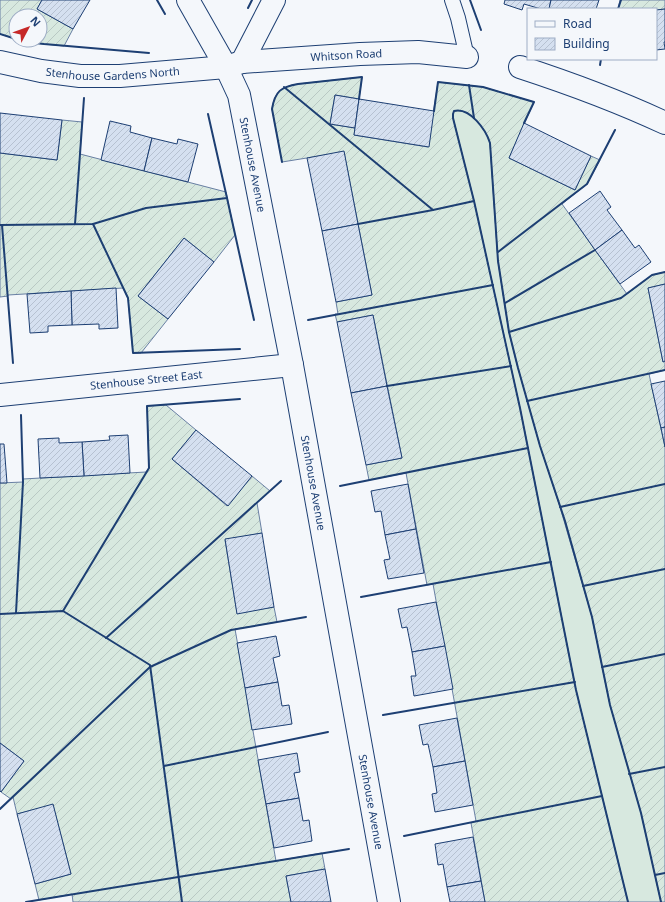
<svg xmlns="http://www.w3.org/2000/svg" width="665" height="902" font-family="'Noto Sans',sans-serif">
<defs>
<pattern id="garden-furrows" width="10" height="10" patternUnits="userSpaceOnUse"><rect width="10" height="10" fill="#d7e8df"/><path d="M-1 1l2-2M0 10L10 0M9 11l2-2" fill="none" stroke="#b8c8c3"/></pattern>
<pattern id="building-hatch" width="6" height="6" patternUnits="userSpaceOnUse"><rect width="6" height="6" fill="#d5e0f0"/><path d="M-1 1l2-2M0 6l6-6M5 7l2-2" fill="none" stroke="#b6c1d1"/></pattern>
</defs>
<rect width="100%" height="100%" fill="#f4f7fb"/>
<!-- grass -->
<path fill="#d7e8df" stroke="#687fa3" d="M457,110C473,111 486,129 490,143L498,261L509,332L518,368L540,446L560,507L592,617L610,705L641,812L661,902H628L576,690L520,408L474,201L453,118V114L454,111Z"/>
<!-- garden -->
<g fill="url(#garden-furrows)" stroke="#687fa3">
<path d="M0,0H42L37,9L73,29L64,46L44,44L26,42L19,40H40V16H16V39L0,34Z"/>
<path d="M620,0H665V9L656,10V9H618Z"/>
<path d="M362,77L359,99L335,95L330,124L355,128L354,135L428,147L438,82L483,87L534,102L509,158L575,190L591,156L600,160L587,184L562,204L627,294L652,275L665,272V284L648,288L663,362L665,361V370L649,374L665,447V902H661L641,813L610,705L592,617L565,521L540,446L518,368L509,332L498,261L490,143C486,130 470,107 454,111L453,114V118L474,201L520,408L576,690L628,902H485L471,823L476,821L433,584L427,585L406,473L369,480L366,465L402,458L373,315L337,322L335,314H338L336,302L372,295L344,152L282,162L272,109C275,91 281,87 298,84Z"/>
<path d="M62,120L82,122L80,154L226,192L235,235L214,262L184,238L138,296L168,319L141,353H133L128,298L123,288L8,295V296L0,297V153L57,160Z"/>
<path d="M166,405L196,430L172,459L227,506L252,476L270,491L257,503L262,533L225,540L237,613L274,607L277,622L235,629L276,861L322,853L325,869L286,876L291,902H73L72,894L39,900L35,884L71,874L53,805L17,814L13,797L11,799L1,792L24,761L0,743V483L23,482V479L146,472L149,468L147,406Z"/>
</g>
<!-- building -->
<g fill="url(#building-hatch)" stroke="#1d3f73">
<path d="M42,0H90L73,29L37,9Z"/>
<path d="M505,0H551L549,9H541L524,4L522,10L504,4Z"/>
<path d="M551,0H599L596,9H549Z"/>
<path d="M665,9V42H664L665,49L656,50V10Z"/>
<path d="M335,95L359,99L355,128L330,124Z"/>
<path d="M359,99L434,111L429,147L354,135Z"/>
<path d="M0,113L62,120L57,160L0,153Z"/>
<path d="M110,121L131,126L130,132L152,138L144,171L101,160Z"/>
<path d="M524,123L591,156L575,190L509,158Z"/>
<path d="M152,138L177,144L178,139L198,144L188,182L144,171Z"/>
<path d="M344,151L358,224L322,231L307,158Z"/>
<path d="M600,191L611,207L607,210L622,230L595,250L569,213Z"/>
<path d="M358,224L372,295L336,302L322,231Z"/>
<path d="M622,230L635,248L639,245L651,262L620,284L595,250Z"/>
<path d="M184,238L214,262L168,319L138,296Z"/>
<path d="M665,284V361L663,362L648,288Z"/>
<path d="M116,288L118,328L99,329V324L72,325L71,291Z"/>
<path d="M71,291L72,325L48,326V332L30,333L27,294Z"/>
<path d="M373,315L387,386L351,393L337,322Z"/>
<path d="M665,381V427L661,428L651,384Z"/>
<path d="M387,386L402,458L366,465L351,393Z"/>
<path d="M665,427V447L661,428Z"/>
<path d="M196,430L252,476L228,506L172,459Z"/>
<path d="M128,435L130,473L84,476L82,442L110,440L109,436Z"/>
<path d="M59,438V443L82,442L84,476L40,478L38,439Z"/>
<path d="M0,444H4L7,483H0Z"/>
<path d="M408,484L416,529L385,535L381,511L375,512L371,491Z"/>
<path d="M416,529L424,573L388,579L384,560L390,559L385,535Z"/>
<path d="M262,533L274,607L237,614L225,539Z"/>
<path d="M436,602L445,646L412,652L407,627L402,628L398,609Z"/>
<path d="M276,636L280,656L273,658L278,682L245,688L237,643Z"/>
<path d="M445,646L453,689L414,696L411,676H416L412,652Z"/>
<path d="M278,682L282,706L289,705L292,724L252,730L245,688Z"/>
<path d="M457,718L465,761L433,767L428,744L423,745L419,725Z"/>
<path d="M0,743L24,761L1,792L0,791Z"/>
<path d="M297,753L300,772L294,773L299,798L266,804L258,760Z"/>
<path d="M465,761L473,805L435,812L432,794L437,793L433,767Z"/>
<path d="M299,798L303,821L309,820L312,841L274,848L266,804Z"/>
<path d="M53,804L71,874L35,884L17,814Z"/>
<path d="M473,837L481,881L447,887L443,864L438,865L435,844Z"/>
<path d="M325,869L331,902H291L286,876Z"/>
<path d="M481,881L485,902H450L447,887Z"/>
</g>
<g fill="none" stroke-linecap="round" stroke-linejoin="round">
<!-- lane casing -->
<g stroke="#1d3f73" stroke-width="16">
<path id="lane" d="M452,0L458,18L467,57"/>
</g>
<!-- street casing -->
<g stroke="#1d3f73" stroke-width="24">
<g id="street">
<path id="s1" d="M188,0L226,67L239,95L292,365L389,902"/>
<path id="s2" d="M0,62L41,71L80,76H120L226,67L242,62L360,54L418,52L467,57"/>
<path d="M242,62L274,0"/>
<path d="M520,67C569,83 618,101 665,123"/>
<path id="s3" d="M0,395L292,365"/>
</g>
</g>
<!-- lane -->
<use href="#lane" stroke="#f4f7fb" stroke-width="14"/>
<!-- street -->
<use href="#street" stroke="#f4f7fb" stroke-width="22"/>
<!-- wall -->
<g stroke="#1d3f73" stroke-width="2">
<path d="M157,0L165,14"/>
<path d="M470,0L481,30"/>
<path d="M248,8L252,0"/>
<path d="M618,9L621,0"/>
<path d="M0,34L16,39"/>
<path d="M19,40L26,42L44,44L149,53"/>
<path d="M600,65L601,59"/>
<path d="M469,85L474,118"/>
<path d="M284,87L433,210"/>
<path d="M434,111L438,82L483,87L534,102L524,123"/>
<path d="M282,162L272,109C275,91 281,87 298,84L362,77L359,99"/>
<path d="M227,198L254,320"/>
<path d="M75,224L84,98"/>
<path d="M93,224L128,298L133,353L240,349"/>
<path d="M358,224L433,210L474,201"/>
<path d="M0,225L93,224L146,208L227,198L208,114"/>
<path d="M2,225L13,363"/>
<path d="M498,252L587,184L615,130"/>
<path d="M505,303L595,250"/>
<path d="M308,320L493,285"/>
<path d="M509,332L621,298L652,275L665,272"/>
<path d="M387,386L511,366"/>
<path d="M527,401L665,370"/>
<path d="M340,486L528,448"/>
<path d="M560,507L665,484"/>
<path d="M583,586L665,569"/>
<path d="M361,597L551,562"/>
<path d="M63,611L149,468L147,406L240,399"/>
<path d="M16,613L23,482L21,415"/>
<path d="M0,614L63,611L150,665L182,902"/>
<path d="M106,638L281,481"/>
<path d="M602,667L665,654"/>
<path d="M383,715L575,682"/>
<path d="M164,766L328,732"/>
<path d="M629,774L665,767"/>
<path d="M0,809L150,667L231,630L306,617"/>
<path d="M404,836L602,796"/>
<path d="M655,875L665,873"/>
<path d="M26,902L349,849"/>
<path d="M628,902L576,690L520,408L474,201L453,118V114L454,111C470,107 486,130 490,143L498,261L509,332L518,368L540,446L565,521L592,617L610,705L641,813L661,902"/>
</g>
</g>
<g text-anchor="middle" stroke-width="3" stroke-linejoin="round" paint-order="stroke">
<!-- street labels -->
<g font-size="11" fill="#1d3f73" stroke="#f4f7fb">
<text dy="4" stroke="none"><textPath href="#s2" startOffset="349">Whitson Road</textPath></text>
<text dy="4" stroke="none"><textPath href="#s2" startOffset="114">Stenhouse Gardens North</textPath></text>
<text dy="4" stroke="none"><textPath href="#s1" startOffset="179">Stenhouse Avenue</textPath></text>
<text dy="4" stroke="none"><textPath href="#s3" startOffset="147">Stenhouse Street East</textPath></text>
<text dy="4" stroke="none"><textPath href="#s1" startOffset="503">Stenhouse Avenue</textPath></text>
<text dy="4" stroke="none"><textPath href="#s1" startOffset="827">Stenhouse Avenue</textPath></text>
</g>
</g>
<!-- legend -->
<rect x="527" y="8" width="130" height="52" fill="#f4f7fb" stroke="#9eadc5"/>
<rect x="535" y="21" width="20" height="6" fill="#f4f7fb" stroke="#9eadc5"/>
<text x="563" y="28" font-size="12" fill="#1d3f73">Road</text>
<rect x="535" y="38" width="20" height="12" fill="url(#building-hatch)" stroke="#9eadc5"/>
<text x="563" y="48" font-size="12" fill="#1d3f73">Building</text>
<!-- north arrow -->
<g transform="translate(28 28) rotate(49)"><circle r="19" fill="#f4f7fb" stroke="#9eadc5"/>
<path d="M0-3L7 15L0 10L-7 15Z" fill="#c62828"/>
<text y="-6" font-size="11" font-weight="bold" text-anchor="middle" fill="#1d3f73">N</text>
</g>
</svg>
